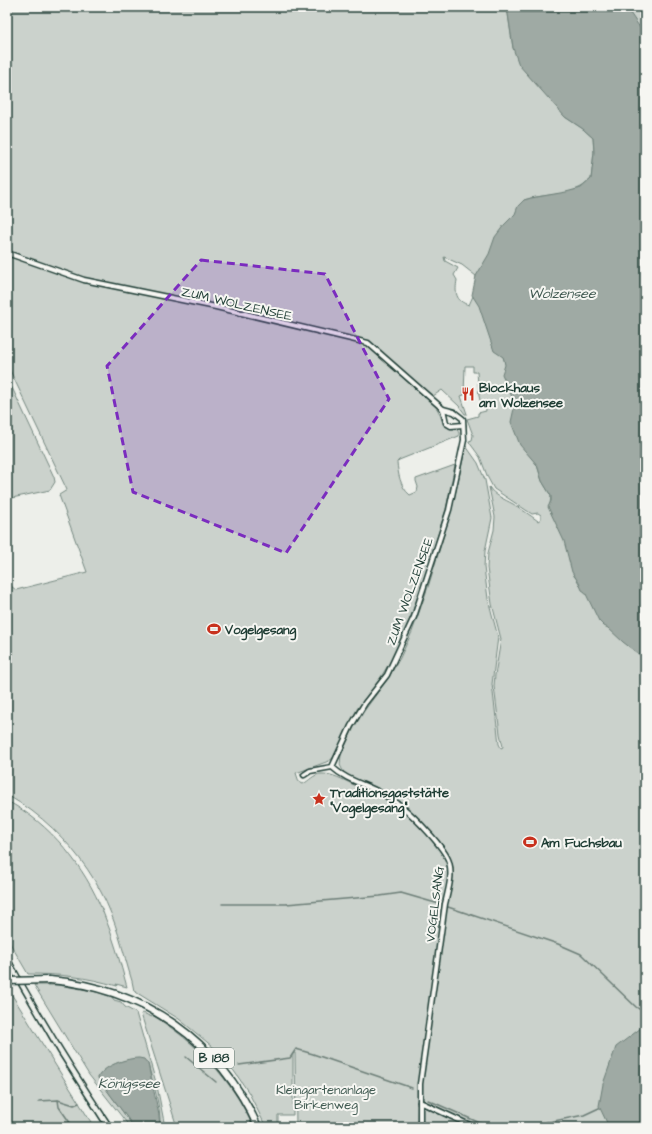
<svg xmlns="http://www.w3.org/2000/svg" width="652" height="1134" font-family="'Architects Daughter',sans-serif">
<rect width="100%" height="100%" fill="#edefea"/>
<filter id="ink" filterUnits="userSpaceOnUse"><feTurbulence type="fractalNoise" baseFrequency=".025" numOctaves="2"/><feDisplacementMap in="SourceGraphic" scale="8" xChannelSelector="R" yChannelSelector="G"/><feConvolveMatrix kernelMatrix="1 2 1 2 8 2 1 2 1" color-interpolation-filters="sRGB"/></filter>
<g filter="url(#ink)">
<!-- green -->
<g fill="#cbd2cc" stroke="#758880">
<path d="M7,7H507L513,48L565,117L583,129L593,138L594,152L591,179C588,181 585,185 581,187C567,196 541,194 524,200L506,235L476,278V276L462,265L444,257L445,261L458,268L454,275L457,280C455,292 455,301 469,305L473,296L481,299L498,338L532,458L537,465L542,481L551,496L550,504L562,517L574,576L645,657V1027L618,1127H560L549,1124L535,1127H422V1084L447,905C450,891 456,873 451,860C445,842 407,805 391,795C377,787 362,782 347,775L343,771L340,765L341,755L353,729L364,711L387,680L400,658L412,632L429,584L452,508L466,446L478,463L485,480L492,518L485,551L484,567L488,599L498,637L492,684L499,744L501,748L503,747L500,734L494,686L495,675L501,639L492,604L487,568L488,553L494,530L495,517L489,487C495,496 504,499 513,504C521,509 530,515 538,521L541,519V515L538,513L532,514L494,489L488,478L480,457L469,442V441L472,440L473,435L467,419L478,416V413L486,411L485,404H481L479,396L477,372H473V366H465L464,395L461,396L467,414H465L459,406L442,390L433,396L430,395L367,341L85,279L7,251Z"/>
<path d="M616,7H645V49Z"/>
<path d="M7,256L86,281L219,309L366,345L436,407C444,418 440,430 457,429L459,433V436L399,460L397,462C398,473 400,487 410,495L417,492L418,487L416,481V479L455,465L446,509L431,557L428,558L424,556L422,560L428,565L427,570L411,616L395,654L379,680L357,709L333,758L329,761L296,773L299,782L303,784C309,781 314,774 321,774C331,773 344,780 352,784C363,789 375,793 386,800C403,810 441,842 448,862C452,875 446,891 443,904L418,1083L417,1127H296L295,1053H293V1115H278V1127H266L249,1093L234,1071L213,1047L179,1019L134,991L132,981C123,952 116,919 101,892C85,861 60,832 32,811C24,805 15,800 7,795V588L11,586L16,590L87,572L59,495L67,490L7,364Z"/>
<path d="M7,377L54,477L55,482L50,490L7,499Z"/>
<path d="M7,801C50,823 85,867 103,912C113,936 120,962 127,987L116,984L117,986C86,977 60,974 28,974L7,938Z"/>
<path d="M34,985H58L93,991L112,997L114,1000L121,1002L125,1007L136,1013L157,1086L165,1127H160C161,1106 153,1084 148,1064C140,1063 132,1061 125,1061C118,1061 100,1071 98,1078L134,1127H130L89,1075Z"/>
<path d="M7,987L94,1127H7Z"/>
<path d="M143,1013L152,1017V1015C196,1042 232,1079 253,1127H177L141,1014Z"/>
</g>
<!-- water -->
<g fill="#9faaa4" stroke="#6c7e77">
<path d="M507,7H626L645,35V659L623,642L608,628L604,626L599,621L585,592L582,590L579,583L572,572L564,541L548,507L551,501V496L542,481L537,465L520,445L511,422L515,404L502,374L505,365L504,360L503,357L494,351L479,306L472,295L476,276L489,254L495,237L504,225L515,214L518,206L524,200L531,198L566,192L581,188L591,179L594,152L593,138L583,129L565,117L519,65L513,48Z"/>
<path d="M645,1025V1127H609L599,1106L603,1084L616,1047Z"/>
<path d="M139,1058L144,1059L148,1064L159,1115L160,1127H134L98,1078C102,1066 127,1058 139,1058Z"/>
</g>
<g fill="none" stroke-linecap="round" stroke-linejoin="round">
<!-- stream -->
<g stroke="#6c7e77" stroke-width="1.5">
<path d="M222,904H286L380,896L401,893L439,904"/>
<path d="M448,907L558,944L581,954L636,1007L645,1013"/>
<path d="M186,1057L216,1082"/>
<path d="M239,1065L290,1058L296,1049L313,1054L412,1088"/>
<path d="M58,1100L59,1107L73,1127"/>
<path d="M428,1100L489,1127"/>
<path d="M39,1101L58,1100L74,1105L79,1103"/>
<path d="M524,1127L584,1115L599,1108"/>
</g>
<!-- minor casing -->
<g stroke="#1f3d34" stroke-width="7">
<g id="minor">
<path d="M7,253L84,280L216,307L368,343L443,409L454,412L463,419L464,440L449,510L414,617L387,675L365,703L351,726L332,767L310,771L304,775"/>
<path d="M443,409L446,423L451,426L463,425"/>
<path d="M332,767C346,780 364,784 381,793C388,797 395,801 401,806C414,816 445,848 449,862C453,875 448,891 445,904L420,1084V1127"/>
<path d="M420,1102L474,1127"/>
<path d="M540,1127L547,1125L555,1127"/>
</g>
</g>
<!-- primary casing -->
<g stroke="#1f3d34" stroke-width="9">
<path id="primary" d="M50,980C143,988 220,1041 258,1127"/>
</g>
<!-- minor -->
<use href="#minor" stroke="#f6f6f2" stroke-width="4"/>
<!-- primary -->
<use href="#primary" stroke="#f6f6f2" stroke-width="6"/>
<!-- rail -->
<g stroke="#1f3d34" stroke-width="1.5">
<path d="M7,952C39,1012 75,1070 113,1127"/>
<path d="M7,965L58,1053L105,1127"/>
</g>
<!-- primary-bridge casing -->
<g stroke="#1f3d34" stroke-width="9" stroke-linecap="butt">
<path id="primary-bridge" d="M7,981L50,980"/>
</g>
<!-- primary-bridge -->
<use href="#primary-bridge" stroke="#f6f6f2" stroke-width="6"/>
</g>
</g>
<!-- marked area -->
<path fill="#7b2cbf" fill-opacity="0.2" stroke="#7b2cbf" stroke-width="3" stroke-dasharray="8 5" stroke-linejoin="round" d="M201,260L325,274L389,399L286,553L133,492L107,366Z"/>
<!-- icons -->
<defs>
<g id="restaurant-bare" transform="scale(1.08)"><path d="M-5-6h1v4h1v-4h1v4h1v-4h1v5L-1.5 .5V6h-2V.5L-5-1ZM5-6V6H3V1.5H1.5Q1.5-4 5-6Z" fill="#c8321e" stroke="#f6f6f2" stroke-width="2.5" paint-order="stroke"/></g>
<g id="stadium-bare" transform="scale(1.08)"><path d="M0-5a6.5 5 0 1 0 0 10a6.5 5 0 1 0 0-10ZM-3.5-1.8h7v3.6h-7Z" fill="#c8321e" stroke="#f6f6f2" stroke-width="2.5" paint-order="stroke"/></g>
<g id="sight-bare" transform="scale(1.08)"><path d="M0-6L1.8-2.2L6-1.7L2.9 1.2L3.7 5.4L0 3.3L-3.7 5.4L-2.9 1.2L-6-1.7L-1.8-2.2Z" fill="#c8321e" stroke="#f6f6f2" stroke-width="2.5" paint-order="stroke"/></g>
</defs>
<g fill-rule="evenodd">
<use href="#restaurant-bare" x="468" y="394"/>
<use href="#stadium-bare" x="214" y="629"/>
<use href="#sight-bare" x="319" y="799"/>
<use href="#stadium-bare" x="530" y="842"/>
</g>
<g text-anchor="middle" stroke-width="4" stroke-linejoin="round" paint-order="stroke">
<!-- shield labels -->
<rect fill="#f6f6f2" stroke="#60746d" stroke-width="1" x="194" y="1048" width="40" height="20" rx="3"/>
<g font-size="12" font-weight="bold" fill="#1f3d34">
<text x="214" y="1062">B 188</text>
</g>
<!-- street labels -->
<g font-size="13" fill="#1f3d34" stroke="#f6f6f2">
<text transform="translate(237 303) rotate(13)" y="5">ZUM WOLZENSEE</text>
<text transform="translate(409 591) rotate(-70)" y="5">ZUM WOLZENSEE</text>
<text transform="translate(434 904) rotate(-83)" y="5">VOGELSANG</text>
</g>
<!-- poi labels -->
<g font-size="13" font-weight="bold" fill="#1f3d34" stroke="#f6f6f2" text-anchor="start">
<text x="479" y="392">Blockhaus<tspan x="479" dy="15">am Wolzensee</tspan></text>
<text x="225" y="634">Vogelgesang</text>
<text x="330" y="797">Traditionsgaststätte<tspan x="330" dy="15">"Vogelgesang"</tspan></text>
<text x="541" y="847">Am Fuchsbau</text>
</g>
<!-- park labels -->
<g font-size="13" fill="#415b52" stroke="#f6f6f2">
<text x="326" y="1094">Kleingartenanlage<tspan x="326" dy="15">Birkenweg</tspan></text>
</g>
<!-- water labels -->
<g font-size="14" font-style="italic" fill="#3f5850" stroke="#f6f6f2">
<text x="562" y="298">Wolzensee</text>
<text x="129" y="1088">Königssee</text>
</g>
</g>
<!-- margin -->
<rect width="652" height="1134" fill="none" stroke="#f6f6f2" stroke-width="24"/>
<rect x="12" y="12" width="628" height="1110" fill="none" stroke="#1f3d34" stroke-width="1.5" filter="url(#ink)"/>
</svg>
